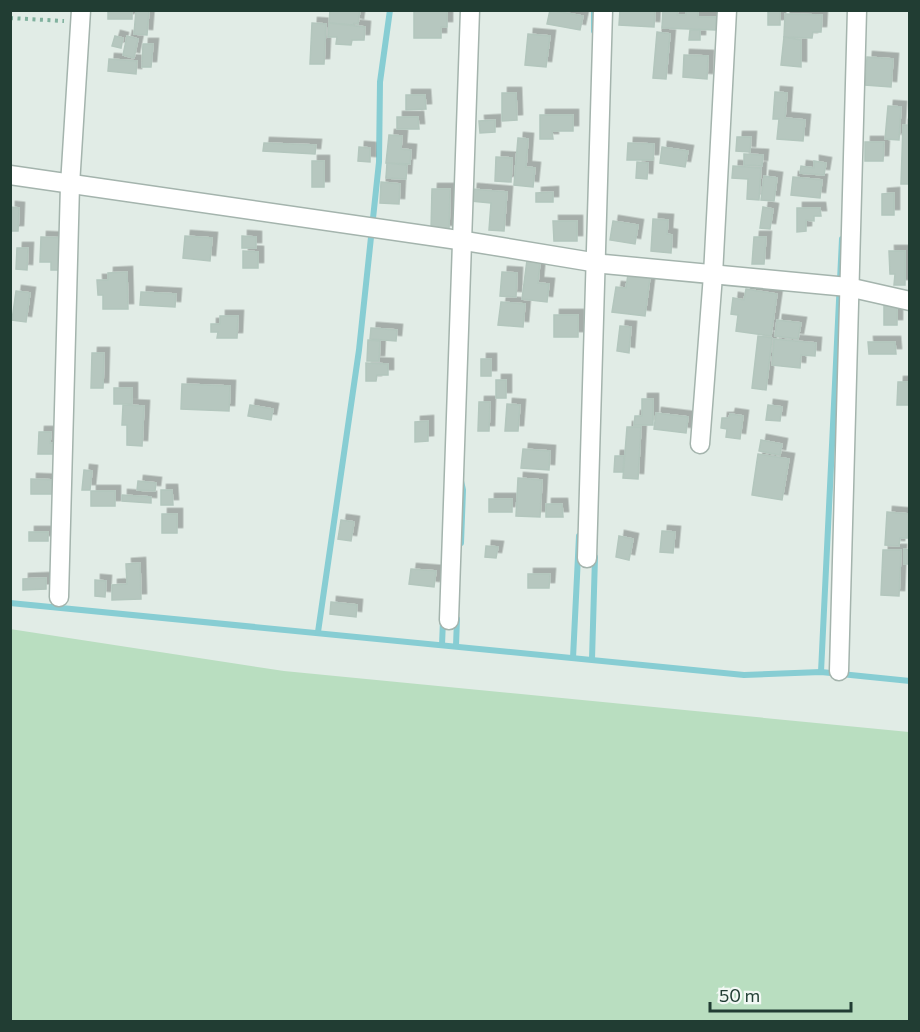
<svg xmlns="http://www.w3.org/2000/svg" width="920" height="1032" font-family="Commissioner,sans-serif">
<defs>
<filter id="shadow"><feDropShadow dx="5.5" dy="-5.5" stdDeviation="0" flood-color="#0004"/></filter>
</defs>
<rect width="100%" height="100%" fill="#e1ece6"/>
<!-- green -->
<path fill="#b9dec0" d="M10,629L284,671L909,732V1021H11Z"/>
<g fill="none" stroke-linecap="round" stroke-linejoin="round">
<!-- stream -->
<g stroke="#87cdd3" stroke-width="6">
<path d="M594,10V31"/>
<path d="M461,543L463,490L461,481"/>
<path d="M10,603L744,675L821,672L910,681"/>
<path d="M318,632L359,350L379,162L380,82L390,10"/>
<path d="M442,645L443,620"/>
<path d="M456,646L457,619"/>
<path d="M573,658L579,536"/>
<path d="M592,659L595,557"/>
<path d="M821,672L842,239"/>
</g>
</g>
<!-- building -->
<g fill="#b6c7bf" stroke="#b3c6bd" stroke-width="1.5" filter="url(#shadow)">
<rect x="108" y="10" width="24" height="9"/>
<path d="M136,10H149L147,35L134,34Z"/>
<path d="M330,10H360L358,24L354,23L353,25L329,23Z"/>
<path d="M414,10H447V27H441V38H414Z"/>
<path d="M550,10L583,16L580,30L547,24Z"/>
<path d="M620,10H655L654,27L619,25Z"/>
<path d="M663,10H678L677,15H686V10H698V17H716V30L662,28Z"/>
<rect x="768" y="10" width="12" height="15"/>
<path d="M785,14L822,15L821,32H813L812,38L784,37Z"/>
<path d="M312,23L326,24L324,64H310Z"/>
<path d="M329,23L365,27L364,40H352L351,45L336,44L337,37H328Z"/>
<path d="M690,30H700V40H689Z"/>
<path d="M657,32L670,34L666,79L653,78Z"/>
<path d="M528,34L550,36L546,67L525,65Z"/>
<path d="M115,36L123,38L121,48L112,46Z"/>
<path d="M127,36L138,39L134,58L123,55Z"/>
<path d="M784,37L801,40V67L781,65Z"/>
<path d="M143,44H153L151,67H142Z"/>
<path d="M684,55L708,56L707,79L683,77Z"/>
<path d="M867,57L893,59L891,87L865,85Z"/>
<path d="M109,59L137,61L136,74L108,71Z"/>
<path d="M775,92L787,93L785,118L805,120L803,141L777,139L779,119H773Z"/>
<path d="M502,93H516L517,120L502,121Z"/>
<path d="M406,95H425L426,109L406,110Z"/>
<path d="M888,106L901,107L899,140L885,139Z"/>
<path d="M540,115H573V131H552L553,139H540Z"/>
<path d="M397,117H418L419,129H397Z"/>
<path d="M495,120V132L480,133L479,121Z"/>
<path d="M903,125H910V184H901Z"/>
<path d="M389,135L402,136L401,149L411,150L410,164L386,163Z"/>
<path d="M737,137H751L750,152L736,151Z"/>
<path d="M518,138L528,139L526,167L535,168L533,187L514,185Z"/>
<path d="M865,142H884L883,161H865Z"/>
<path d="M264,143L316,145L315,154L263,151Z"/>
<path d="M628,143L654,144L653,160H627Z"/>
<path d="M359,147L370,148V162L358,161Z"/>
<path d="M662,147L688,151L685,167L660,163Z"/>
<path d="M744,154L763,155L762,166L744,165Z"/>
<path d="M496,157L512,158L511,182L495,181Z"/>
<rect x="312" y="161" width="12" height="26"/>
<path d="M814,161L826,163L824,175L800,173L801,166L814,168Z"/>
<path d="M637,162L648,163L647,179L636,178Z"/>
<path d="M387,163L407,165L406,179L386,178Z"/>
<path d="M733,166L761,168L759,200L747,199L748,179L732,178Z"/>
<path d="M764,176L777,178L774,201L761,200Z"/>
<path d="M793,177L822,180L820,198L791,195Z"/>
<path d="M381,182L400,184L399,204L380,203Z"/>
<path d="M432,189H450L449,231L431,230Z"/>
<path d="M472,189L507,192L504,231L489,230L491,203L471,201Z"/>
<path d="M553,192V202H536V193Z"/>
<path d="M894,193V215H882V194Z"/>
<path d="M10,207L19,208L18,231H10Z"/>
<path d="M763,207L773,209L770,229L760,228Z"/>
<path d="M797,208H820L821,216H814V221L806,220V231L797,232Z"/>
<path d="M653,219L668,220L667,234L672,235L671,253L651,251Z"/>
<path d="M553,221H577V241H554Z"/>
<path d="M613,221L638,225L635,244L610,240Z"/>
<path d="M185,236L212,238L210,261L183,258Z"/>
<path d="M242,236L256,237V248H242Z"/>
<path d="M41,237L64,238L63,270H51V262H40Z"/>
<path d="M754,237H766L764,264H752Z"/>
<path d="M17,248H28L27,270L16,269Z"/>
<path d="M243,251L258,252V268H243Z"/>
<path d="M889,251H905V285H894L895,274H890Z"/>
<path d="M527,260L540,262L538,283L549,284L547,302L522,299Z"/>
<path d="M127,272L128,309H103V295H98L97,280H108V273Z"/>
<path d="M502,272L517,273L516,297L500,296Z"/>
<path d="M628,274L650,277L645,316L612,312L616,287L626,288Z"/>
<path d="M746,289L777,294L771,336L736,331L738,315L731,314L733,298L744,300Z"/>
<path d="M16,291L30,293L26,322L12,320Z"/>
<path d="M141,292L176,294L175,307L140,305Z"/>
<path d="M501,302L525,304L523,327L498,325Z"/>
<rect x="884" y="302" width="13" height="23"/>
<rect x="554" y="315" width="24" height="22"/>
<path d="M220,316H238L237,338H217L218,332H211V324H220Z"/>
<path d="M777,320L801,323L798,339L775,336Z"/>
<path d="M620,326L631,327L629,353L617,351Z"/>
<path d="M371,328L397,330L396,341L370,339Z"/>
<path d="M758,336L772,338L766,390L752,388Z"/>
<path d="M774,339L816,343L815,356L801,355L800,368L772,365Z"/>
<path d="M368,340L380,341L379,361H367Z"/>
<path d="M868,342H895L896,354H869Z"/>
<path d="M92,353H104L103,388H91Z"/>
<rect x="481" y="359" width="10" height="17"/>
<path d="M366,363L388,364V375H377L376,381H366Z"/>
<rect x="496" y="380" width="10" height="18"/>
<path d="M898,382H908L910,405H897Z"/>
<path d="M182,384L230,386L229,411L181,409Z"/>
<rect x="114" y="388" width="18" height="16"/>
<path d="M642,399H653V425H634L635,416H642Z"/>
<path d="M479,402H490L489,431H478Z"/>
<path d="M507,404L520,405L518,431H505Z"/>
<path d="M123,405L144,406L142,446L127,445V425H122Z"/>
<path d="M250,405L273,409L271,420L248,416Z"/>
<path d="M768,405L782,407L780,421L766,420Z"/>
<path d="M656,413L688,417L686,433L654,429Z"/>
<path d="M730,414L743,416L740,439L726,437L727,429L721,428L722,418H729Z"/>
<path d="M428,421V441L415,442V422Z"/>
<path d="M627,427H641L638,479L623,478Z"/>
<path d="M39,432H51L50,443H55L54,454H38Z"/>
<path d="M761,440L782,444L780,455L759,451Z"/>
<path d="M523,449L550,451L549,470L521,468Z"/>
<path d="M758,454L789,459L782,500L752,495Z"/>
<path d="M615,456H624L623,472H614Z"/>
<path d="M84,470L92,471L90,490H82Z"/>
<path d="M518,478L542,480L540,517L516,516Z"/>
<path d="M31,479L56,480L55,494H31Z"/>
<path d="M138,481L156,483L155,491L137,490Z"/>
<path d="M161,490H172L173,505H161Z"/>
<rect x="91" y="491" width="24" height="15"/>
<path d="M122,495L151,497V503L122,501Z"/>
<rect x="489" y="499" width="23" height="13"/>
<path d="M546,504H562L563,517H546Z"/>
<path d="M887,512L909,514L908,538H900L899,546L885,545Z"/>
<rect x="162" y="514" width="15" height="19"/>
<path d="M341,520L354,522L351,541L338,539Z"/>
<path d="M662,531L675,532L673,553L660,552Z"/>
<rect x="29" y="532" width="19" height="9"/>
<path d="M619,536L633,539L629,560L616,557Z"/>
<path d="M486,546L498,547L496,558L485,557Z"/>
<path d="M904,549L910,550V564H904Z"/>
<path d="M883,550H901L899,596L881,595Z"/>
<path d="M140,563L141,599L112,600V585L127,584L126,564Z"/>
<path d="M411,569L436,571L434,587L409,584Z"/>
<path d="M528,574H550L549,588H528Z"/>
<path d="M46,578V589L23,590V579Z"/>
<path d="M95,580L106,581L105,597L95,596Z"/>
<path d="M331,602L357,605L356,617L330,614Z"/>
</g>
<g fill="none" stroke-linecap="round" stroke-linejoin="round">
<!-- street casing -->
<g stroke="#a4b4ad" stroke-width="21">
<g id="street">
<path d="M10,175L465,241L604,264L848,287L910,301"/>
<path d="M700,444L713,275L727,10"/>
<path d="M587,558L603,10"/>
<path d="M59,597L70,185L81,10"/>
<path d="M449,620L470,10"/>
<path d="M839,671L857,10"/>
</g>
</g>
<!-- path -->
<path stroke="#80b19e" stroke-width="4" stroke-dasharray="3 4.5" stroke-linecap="butt" d="M10,18L64,21"/>
<!-- street -->
<use href="#street" stroke="#fff" stroke-width="18"/>
</g>
<!-- border -->
<rect width="920" height="1032" fill="none" stroke="#213d33" stroke-width="24"/>
<!-- scale -->
<path d="M710 1002v9h141v-9" fill="none" stroke="#213d33" stroke-width="3"/>
<text x="719" y="1002" font-size="18" fill="#213d33" stroke="#f2f8f4" stroke-width="4.5" paint-order="stroke">50 m</text>
</svg>
